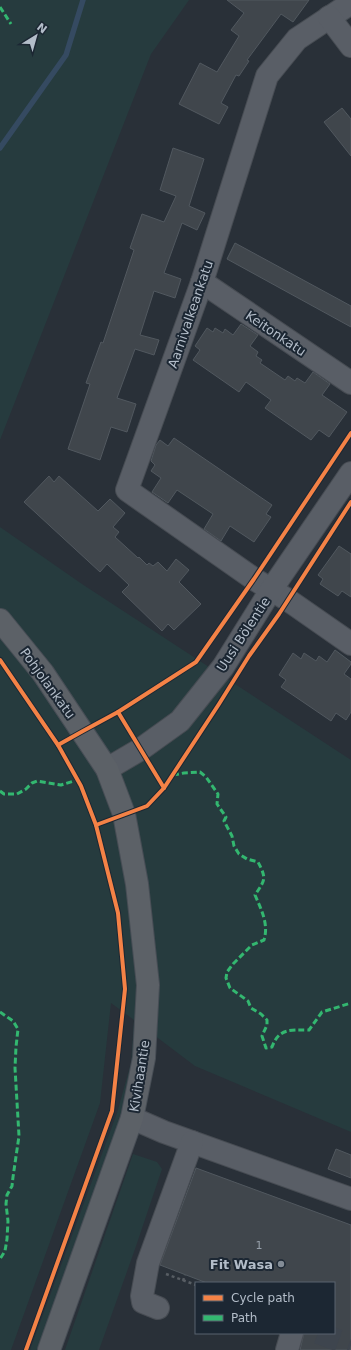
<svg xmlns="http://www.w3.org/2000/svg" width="351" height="1350" font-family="'DejaVu Sans',sans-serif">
<rect width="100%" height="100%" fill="#293038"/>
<!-- green -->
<g fill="#263b3e">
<path d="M0,0H189L151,54L0,440Z"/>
<path d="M0,527L82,584L351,760V1132L195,1066L142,1026L124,1116L37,1350H30L117,1113L131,1063L134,1020L111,1003L100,1103L11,1350H0Z"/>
<path d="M133,1154L157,1162L162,1169L135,1249L99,1350H65Z"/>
</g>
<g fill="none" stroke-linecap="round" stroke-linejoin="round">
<!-- stream -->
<path stroke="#354a61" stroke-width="5.5" d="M0,148L66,55L83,0"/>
</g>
<!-- building -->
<g fill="#40464c" stroke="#51585f">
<path d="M227,0H309L293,22L281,14L247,60L249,61L239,76L236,75L221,103L228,107L219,124L179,104L200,63L217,72L239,36L231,30L244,13Z"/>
<path d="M342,108L351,119V156L324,122Z"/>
<path d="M173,148L204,159L189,206L205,213L197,230L182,223L164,273L181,279L175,298L154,291L140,335L159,340L154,355L135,349L117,398L136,404L127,432L111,427L100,460L68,449L90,384L86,383L101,342L103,343L134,250L130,248L142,214L164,222L176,196L160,190Z"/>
<path d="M235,243L351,306V327L227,259Z"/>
<path d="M241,324L258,335L250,346L258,352L256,356L262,360L260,363L285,380L288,376L295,381L297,378L305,383L313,372L330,384L322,395L347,412L329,437L319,430L311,440L265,408L271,400L246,382L239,392L193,360L200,350L195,346L207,328L213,332L215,328L223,333L225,329L233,335Z"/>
<path d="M174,438L272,505L266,514L271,517L254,542L230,526L221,541L204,529L213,514L177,490L168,503L152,492L161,478L151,471L155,465L151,461L156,445L160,440L168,446Z"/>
<path d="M49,476L54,482L59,476L98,511L110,499L125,513L113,527L119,532L115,537L138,558L139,557L147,565L149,563L153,566L158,562L167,571L176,559L189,570L179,582L201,604L174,630L168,624L162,631L122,592L129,585L107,564L100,572L24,502Z"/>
<path d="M339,546L351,554V597L342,591L338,596L320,584L323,579L318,575Z"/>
<path d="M335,650L351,662V664L344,674L351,679V712L346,720L336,713L331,721L281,687L286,680L279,675L293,653L301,659L304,653L316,661L319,656L327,662Z"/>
<path d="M336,1149L351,1155V1178L328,1169Z"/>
<path d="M196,1168L351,1225V1350H300L304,1333H334V1283H207L160,1265Z"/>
</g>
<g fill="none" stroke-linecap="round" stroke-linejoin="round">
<!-- minor-tunnel -->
<path stroke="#3e454e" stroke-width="22" stroke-dasharray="22 11" stroke-linecap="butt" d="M318,1333L351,1345"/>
<!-- minor casing -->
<g stroke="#474c53" stroke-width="24">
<g id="minor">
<path d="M351,3L297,39L267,76L202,282L127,490L254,579L288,600L351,644"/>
<path d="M329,17L351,46"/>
<path d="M202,282L351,383"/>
<path d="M107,769L141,749L180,721L223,667L271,590L351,473"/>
<path d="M132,1118L164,1132L351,1199"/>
<path d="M158,1308L143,1302L142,1296L148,1263L192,1142"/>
<path d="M287,1350L292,1333"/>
</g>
</g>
<!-- major casing -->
<g stroke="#474d55" stroke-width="24">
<path id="major" d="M0,620L43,673L107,769L124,814L137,884L148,985L144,1058L132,1118L49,1350"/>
</g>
<!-- path -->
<g stroke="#575d63" stroke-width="2.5" stroke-dasharray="3 3" stroke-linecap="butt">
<path d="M166,1274L196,1285"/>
<path d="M183,1281L185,1275"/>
</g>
<!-- minor -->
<use href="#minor" stroke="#595e66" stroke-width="22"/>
<!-- major -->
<use href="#major" stroke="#5c6167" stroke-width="22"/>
<!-- quiet -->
<g stroke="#33b770" stroke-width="3" stroke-dasharray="6 3" stroke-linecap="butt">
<path d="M0,7L11,24"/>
<path d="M173,775L184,773L200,772L206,777L218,794L217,804L226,817L224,821L232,836L234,846L239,854L247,859L258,862C267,879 265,880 255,895C261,909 269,924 264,940L252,945L233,964L227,972L226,978L230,988L248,1001L251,1008L261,1014L267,1020V1025L262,1036L266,1048L272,1047C279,1028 290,1030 309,1030L322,1012L351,1003"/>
<path d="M0,791L4,794H17L26,789L32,783L37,781L61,785L77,780"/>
<path d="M0,1012L13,1021L18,1029L16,1047L15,1068L19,1136L13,1177L12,1186L7,1195L6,1204L8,1221L7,1239L5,1251L0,1259"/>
</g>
<!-- cycleway casing -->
<g stroke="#1c2733" stroke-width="6">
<g id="cycleway">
<path d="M0,660L58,745L81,786L96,825L118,913L125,989L112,1111L26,1350"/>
<path d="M118,712L164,788"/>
<path d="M58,745L83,731L118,712L196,662L254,579L351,433"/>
<path d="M96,825L147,806L164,788L219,704L249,656L279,614L351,502"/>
</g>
</g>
<!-- cycleway -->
<use href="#cycleway" stroke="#f48246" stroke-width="4"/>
</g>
<!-- markers -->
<circle fill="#838c96" stroke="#1c2733" stroke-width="1.5" cx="281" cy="1264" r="4"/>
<g text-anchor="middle" stroke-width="4" stroke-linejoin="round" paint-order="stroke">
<!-- number labels -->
<g font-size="11" fill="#969faa">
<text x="259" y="1249">1</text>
</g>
<!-- street labels -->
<g font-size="13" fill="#b3bdc9" stroke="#1c2733">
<text transform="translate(190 314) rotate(-71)" y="5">Aarnivalkeankatu</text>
<text transform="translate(276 333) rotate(34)" y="5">Keitonkatu</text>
<text transform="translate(243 634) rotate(-57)" y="5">Uusi Bölentie</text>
<text transform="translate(48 683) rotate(54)" y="5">Pohjolankatu</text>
<text transform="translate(139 1076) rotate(-81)" y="5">Kivihaantie</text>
</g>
<!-- poi labels -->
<g font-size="13" font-weight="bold" fill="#b3bdc9" stroke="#1c2733" text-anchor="end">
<text x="273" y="1269">Fit Wasa</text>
</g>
</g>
<!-- legend -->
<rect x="195" y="1282" width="140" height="52" fill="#1c2733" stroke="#58636f"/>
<rect x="203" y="1295" width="20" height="6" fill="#f48246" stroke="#58636f"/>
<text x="231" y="1302" font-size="12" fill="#b3bdc9">Cycle path</text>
<rect x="203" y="1315" width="20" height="6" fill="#33b770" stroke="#58636f"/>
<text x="231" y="1322" font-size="12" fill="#b3bdc9">Path</text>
<!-- north arrow -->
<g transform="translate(36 36) rotate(37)" stroke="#1c2733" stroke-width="3" paint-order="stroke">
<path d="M0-3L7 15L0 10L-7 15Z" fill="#b3bdc9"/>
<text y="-6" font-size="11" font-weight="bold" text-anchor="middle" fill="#b3bdc9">N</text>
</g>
</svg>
